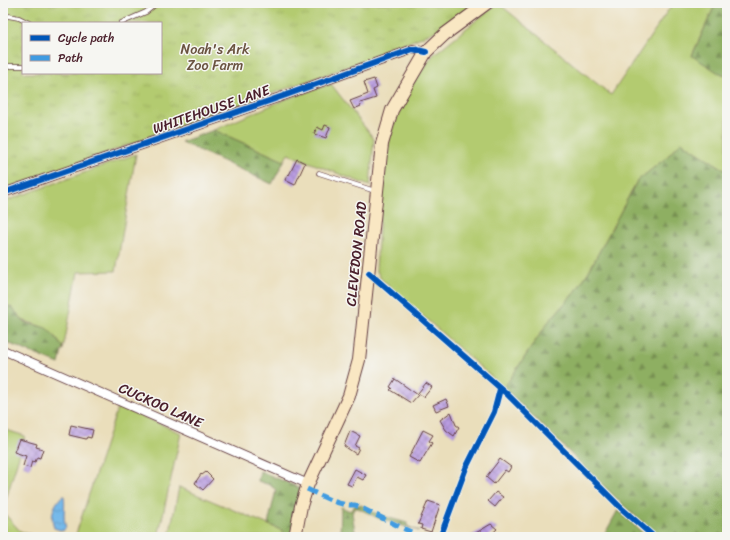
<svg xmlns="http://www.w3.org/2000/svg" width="730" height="540" font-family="Sriracha,sans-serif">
<defs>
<pattern id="forest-firs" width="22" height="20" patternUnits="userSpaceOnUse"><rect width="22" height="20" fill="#8eaf62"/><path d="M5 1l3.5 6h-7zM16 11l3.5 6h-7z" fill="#768e51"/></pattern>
<pattern id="park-tufts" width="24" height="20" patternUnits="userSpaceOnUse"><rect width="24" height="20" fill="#b3cb70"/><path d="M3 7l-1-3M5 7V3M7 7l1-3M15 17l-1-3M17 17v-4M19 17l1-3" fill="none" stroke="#9bae61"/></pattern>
<pattern id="water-ripples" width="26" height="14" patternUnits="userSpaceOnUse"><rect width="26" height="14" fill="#72b7e9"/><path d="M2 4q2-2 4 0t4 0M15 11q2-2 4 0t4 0" fill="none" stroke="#6094bd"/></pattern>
<pattern id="building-cross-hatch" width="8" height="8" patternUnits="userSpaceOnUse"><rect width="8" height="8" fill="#b99ce1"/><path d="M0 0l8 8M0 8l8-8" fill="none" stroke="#987fb7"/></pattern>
</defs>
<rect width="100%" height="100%" fill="#f6f6f2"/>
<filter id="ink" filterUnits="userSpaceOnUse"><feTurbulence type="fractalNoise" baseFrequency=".025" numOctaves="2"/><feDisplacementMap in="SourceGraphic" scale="8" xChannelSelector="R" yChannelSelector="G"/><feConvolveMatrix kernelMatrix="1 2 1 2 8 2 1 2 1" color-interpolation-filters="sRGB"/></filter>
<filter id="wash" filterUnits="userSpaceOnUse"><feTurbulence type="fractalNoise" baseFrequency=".012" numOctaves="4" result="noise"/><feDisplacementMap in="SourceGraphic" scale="16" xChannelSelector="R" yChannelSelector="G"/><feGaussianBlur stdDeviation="0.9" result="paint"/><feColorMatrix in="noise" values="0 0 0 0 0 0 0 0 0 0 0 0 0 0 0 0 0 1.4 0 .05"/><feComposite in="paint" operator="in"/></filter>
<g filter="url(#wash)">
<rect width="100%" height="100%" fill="#eadebb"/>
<!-- grass -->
<g fill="#b3cb70" stroke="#7e754e">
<path d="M498,3L611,95L673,3H716L692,55L722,75L727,76V171L681,142L666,158L637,181L589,271L576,291L549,321L504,388L381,279L376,269L381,203L390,136L395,121L409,89L433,55Z"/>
<path d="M331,84L374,139L370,186L288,154L284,161L214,130L286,99Z"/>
<path d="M136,154L116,271L78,272L63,350V347L40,326L22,320L19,315L3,306V202Z"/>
<path d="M118,406L181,433L158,537H75Z"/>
<path d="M3,429L25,436L3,509Z"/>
<path d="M179,487L283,531L282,537H169Z"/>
<path d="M3,512L20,531L39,537H3Z"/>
</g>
<!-- forest -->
<g fill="url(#forest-firs)" stroke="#6c6746">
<path d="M716,3H727V76L722,75L692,56Z"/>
<path d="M214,130L284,161L272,184L181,142Z"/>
<path d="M681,142L727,171V537H660L628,510L504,388L549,321L576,291L589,271L637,181L666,158Z"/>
<path d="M3,306C14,304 16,314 22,320C27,325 39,325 46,328C52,332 58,341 63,347L59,364L3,341Z"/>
<path d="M260,471L302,489L291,537H282L283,531L268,524L276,490L270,485L258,481Z"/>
<path d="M355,505H361L379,515L407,523V526L419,531L378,518L358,508L354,509L352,513L356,537H340L341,507L350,511Z"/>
<path d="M618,510L647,537H603Z"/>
</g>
<!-- park -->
<path fill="url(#park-tufts)" stroke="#7e754e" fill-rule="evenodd" d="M3,3H477L443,28L366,60L3,190ZM23,23H161V73H23Z"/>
<!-- water -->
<path fill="url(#water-ripples)" stroke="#5e6b8a" d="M62,496H64C66,507 62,517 66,527L63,531L54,528C50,515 53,506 62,496Z"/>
<g id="blocks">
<!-- building -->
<g fill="url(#building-cross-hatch)">
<path d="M374,79L377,88L373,90L376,98L360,103L361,106L354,109L350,101L368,94L364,82Z"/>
<path d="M325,125L330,127L326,138L314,134L317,127L323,130Z"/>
<path d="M297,159L305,163L295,185L285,180L288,174L289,175Z"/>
<path d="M395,379L418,395L411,403L390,390L392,388L390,387Z"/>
<path d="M426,383L432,387L424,397L418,393Z"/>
<path d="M446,399L449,406L436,411L433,405Z"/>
<path d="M451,412L456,425L459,427L454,436L446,430L440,420Z"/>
<path d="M71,425L93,430L91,438L87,437L86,439L69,435Z"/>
<path d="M423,430L433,435L429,441L432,443L420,463L409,457Z"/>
<path d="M350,431L360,436L355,446L359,448L356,454L344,446Z"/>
<path d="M19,439L37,444L36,447L43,449L40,458L37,457L35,462L32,461L30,468L23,466L26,456L14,452Z"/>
<path d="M500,459L511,467L508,472L505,470L494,484L486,477Z"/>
<path d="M355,469L366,475L363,480L357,477L352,486L347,484Z"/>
<path d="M206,472L213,479L203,490L195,483L201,474L202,475Z"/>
<path d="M496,492L503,497L495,507L488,501Z"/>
<path d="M428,501L440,505L431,532L421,529L422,525L418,524Z"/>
<path d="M491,524L497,529L488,537H469Z"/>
</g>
</g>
</g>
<g filter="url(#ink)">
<use href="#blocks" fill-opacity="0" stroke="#623c41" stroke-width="1"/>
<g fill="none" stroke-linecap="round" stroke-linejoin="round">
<!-- lane casing -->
<g stroke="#623c41" stroke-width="5.5">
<g id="lane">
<path d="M3,15L19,18L29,23"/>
<path d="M121,23L146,12L157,3"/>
<path d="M3,66H23"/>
<path d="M319,173L375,191"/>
<path d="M371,274L500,389L494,412L466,468L441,535"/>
</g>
</g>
<!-- street casing -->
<g stroke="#623c41" stroke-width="10">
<g id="street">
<path d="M3,193L286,95L413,49L426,52"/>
<path d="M3,350L308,484"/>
</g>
</g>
<!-- secondary casing -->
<g stroke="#623c41" stroke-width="14">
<path id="secondary" d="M295,537L301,506L308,484L349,396L359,360L382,144L392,110L426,52L445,34L487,3"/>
</g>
<!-- lane -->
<use href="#lane" stroke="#fff" stroke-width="4"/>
<!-- street -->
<use href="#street" stroke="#fff" stroke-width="8"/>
<!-- secondary -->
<use href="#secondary" stroke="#f9e7c3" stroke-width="12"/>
<!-- quiet -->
<path stroke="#409be1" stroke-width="5" stroke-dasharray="10 5" stroke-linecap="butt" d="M307,489C322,496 338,506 355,505L411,532"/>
<!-- cycleway casing -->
<g stroke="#f6f6f2" stroke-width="8">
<g id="cycleway">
<path d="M3,193L286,95L413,49L426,52"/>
<path d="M369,273L506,393L621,508L654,537"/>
<path d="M441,535L466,468L494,412L500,389"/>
</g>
</g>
<!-- cycleway -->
<use href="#cycleway" stroke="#0057b8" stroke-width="6"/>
</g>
</g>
<g text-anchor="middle" stroke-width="3" stroke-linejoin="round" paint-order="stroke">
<!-- park labels -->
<g font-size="14" fill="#6a5340" stroke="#f6f6f2">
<text x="215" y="54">Noah's Ark<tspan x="215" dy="16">Zoo Farm</tspan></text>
</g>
<!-- street labels -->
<g font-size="14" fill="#4a1f2b" stroke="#f6f6f2">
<text transform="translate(211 109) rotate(-19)" y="5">WHITEHOUSE LANE</text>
<text transform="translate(356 254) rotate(-84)" y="5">CLEVEDON ROAD</text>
<text transform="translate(161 405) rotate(24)" y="5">CUCKOO LANE</text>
</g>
</g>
<!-- margin -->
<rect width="730" height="540" fill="none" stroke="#f6f6f2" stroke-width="16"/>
<!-- legend -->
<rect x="22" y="22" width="140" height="52" fill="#f6f6f2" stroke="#b1a0a2"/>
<rect x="30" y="35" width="20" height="6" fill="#0057b8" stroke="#b1a0a2"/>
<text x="58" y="42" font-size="12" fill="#4a1f2b">Cycle path</text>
<rect x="30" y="55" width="20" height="6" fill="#409be1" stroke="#b1a0a2"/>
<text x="58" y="62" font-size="12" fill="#4a1f2b">Path</text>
</svg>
